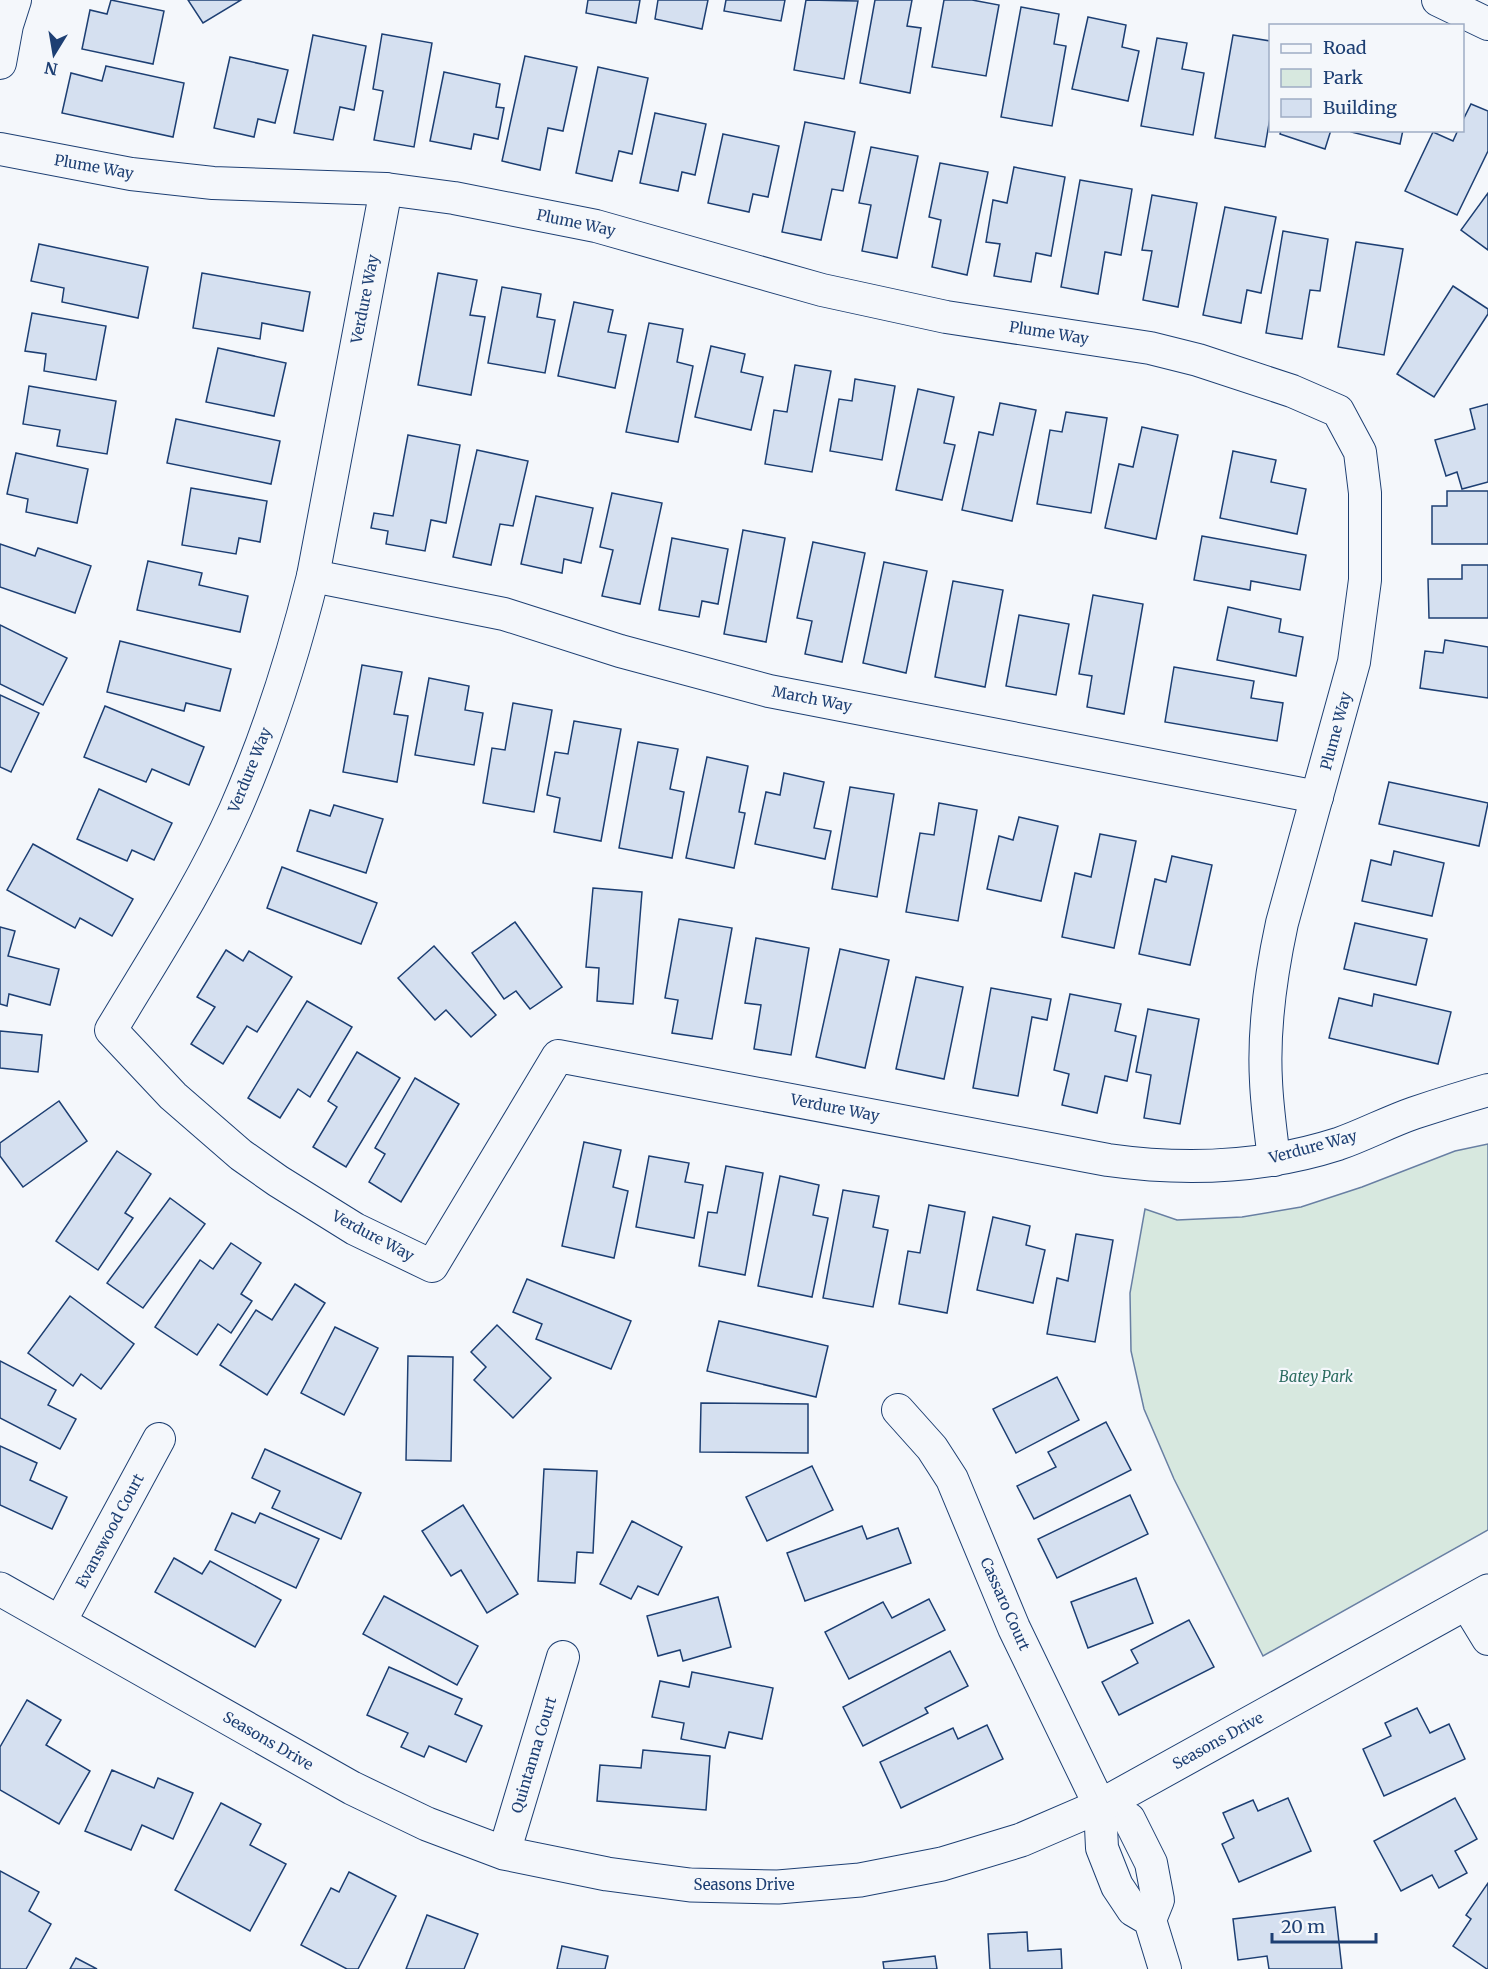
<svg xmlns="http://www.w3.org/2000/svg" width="1488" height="1969" font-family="Merriweather,serif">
<rect width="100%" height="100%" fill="#f4f7fb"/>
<!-- green -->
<path fill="#d7e8df" stroke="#687fa3" stroke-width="1.5" d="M1488,1144V1530L1263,1656L1174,1479L1144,1409L1131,1351L1130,1293L1145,1209L1177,1220L1242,1217L1301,1207L1362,1187L1455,1151Z"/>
<!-- building -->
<g fill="#d5e0f0" stroke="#1d3f73" stroke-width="1.5">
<path d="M111,0L164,11L153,64L82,49L90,10L107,14Z"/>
<path d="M188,0H241L203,23Z"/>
<path d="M588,0H640L636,23L586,13Z"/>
<path d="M658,0H708L702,29L655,19Z"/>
<path d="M726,0H785L781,21L724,11Z"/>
<path d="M806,0L858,1L844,79L794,70Z"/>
<path d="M875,0H912L907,26L921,28L910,93L860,83Z"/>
<path d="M944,0H972L999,5L986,76L932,67Z"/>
<path d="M1021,7L1059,14L1054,44L1066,46L1052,126L1001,117Z"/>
<path d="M1088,17L1126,25L1122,47L1139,51L1128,101L1072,89Z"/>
<path d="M382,34L432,43L414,147L374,140L383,91L373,89Z"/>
<path d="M313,35L366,46L354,110L340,107L333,140L294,133Z"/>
<path d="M1233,35L1270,41V118L1265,147L1215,138Z"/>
<path d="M1157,38L1187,43L1182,69L1204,73L1193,135L1141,126Z"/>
<path d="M525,56L577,67L563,131L548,128L540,170L502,161Z"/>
<path d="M230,57L288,70L275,123L258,119L254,137L214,128Z"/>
<path d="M106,66L184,83L173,137L62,113L71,73L102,81Z"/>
<path d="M598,67L648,78L632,154L619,151L612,181L576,173Z"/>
<path d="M444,72L500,84L496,107L504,108L498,139L474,134L471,149L430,141Z"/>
<path d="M1471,104L1488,111V151L1457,215L1405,191L1433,132L1453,141L1458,130H1462V122Z"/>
<path d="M655,113L706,124L695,175L682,172L678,191L640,183Z"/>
<path d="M805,122L855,132L843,191L832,189L821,240L782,232Z"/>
<path d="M1281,130H1331L1325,149L1280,134Z"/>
<path d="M1351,130H1403L1400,144L1351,132Z"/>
<path d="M723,134L779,146L768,197L753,194L749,212L708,203Z"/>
<path d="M871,147L918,156L897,258L862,251L871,205L859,203Z"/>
<path d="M940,163L988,172L967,275L932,267L941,220L929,217Z"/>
<path d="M1014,167L1065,177L1051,256L1036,253L1031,282L994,276L1000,244L986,242L993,200L1007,203Z"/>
<path d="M1080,180L1132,189L1121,255L1105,252L1098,294L1061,287Z"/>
<path d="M1488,193V250L1461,230Z"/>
<path d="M1152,195L1197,203L1178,307L1143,300L1152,251L1142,250Z"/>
<path d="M1225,207L1276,217L1261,293L1247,290L1241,323L1203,315Z"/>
<path d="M1283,231L1328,239L1320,291L1310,290L1302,339L1266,333Z"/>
<path d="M1356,242L1403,249L1384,355L1338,347Z"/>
<path d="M39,244L148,267L138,318L62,302L64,288L31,281Z"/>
<path d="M202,273L310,292L303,331L262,323L260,339L193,328Z"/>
<path d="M438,273L477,280L470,315L485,317L471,395L418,385Z"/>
<path d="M1453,286L1488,309V314L1434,397L1397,374Z"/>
<path d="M502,287L541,294L537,317L555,320L545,373L488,363Z"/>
<path d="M574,302L613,310L608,332L626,335L615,388L558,376Z"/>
<path d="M32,313L106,326L96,380L44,371L46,354L25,351Z"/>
<path d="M649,323L683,329L677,362L693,366L678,442L626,432Z"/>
<path d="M711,346L745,354L741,372L763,377L751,430L695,417Z"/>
<path d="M218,348L286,363L274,416L206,402Z"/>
<path d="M795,365L831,371L812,472L765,464L774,410L787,412Z"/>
<path d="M855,379L895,386L882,460L830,451L839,399L852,401Z"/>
<path d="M29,386L116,401L107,454L57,446L60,430L23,424Z"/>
<path d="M918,389L954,397L944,443L955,445L942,500L896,490Z"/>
<path d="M1000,403L1036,410L1012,521L962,510L979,432L993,435Z"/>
<path d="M1488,404V482L1462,489L1457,472L1446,476L1435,440L1475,429L1470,409Z"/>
<path d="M1066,412L1107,418L1091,513L1037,504L1050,430L1062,432Z"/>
<path d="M176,419L280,441L271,484L167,463Z"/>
<path d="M1142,427L1178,435L1156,539L1105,528L1119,464L1133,467Z"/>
<path d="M408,435L460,445L446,523L431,520L425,551L386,544L388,531L371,528L374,513L393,516Z"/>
<path d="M477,450L528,461L513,526L500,524L491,565L453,557Z"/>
<path d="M1233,451L1276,460L1271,482L1306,489L1297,534L1220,518Z"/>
<path d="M16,453L88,469L77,523L26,512L28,499L7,494Z"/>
<path d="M191,488L267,501L260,542L239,538L236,554L182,545Z"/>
<path d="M1447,491H1488V544H1432V506H1447Z"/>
<path d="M612,493L662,503L640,604L602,596L613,550L600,547Z"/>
<path d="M536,496L593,508L581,563L564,559L562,573L521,564Z"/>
<path d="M743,530L785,538L766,642L724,634Z"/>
<path d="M1202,536L1306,555L1300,590L1251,581L1250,590L1194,580Z"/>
<path d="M672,538L728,549L718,604L702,601L699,617L659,610Z"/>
<path d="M813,542L865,553L842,662L805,654L812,621L797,618Z"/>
<path d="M0,544L35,556L38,548L91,566L75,613L0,587Z"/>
<path d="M148,561L202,573L199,585L248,596L240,632L137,610Z"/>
<path d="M884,562L927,571L906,673L863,663Z"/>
<path d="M1462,565H1488V618H1429L1428,579H1462Z"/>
<path d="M953,581L1003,590L985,687L935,677Z"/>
<path d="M1093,595L1143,604L1124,714L1087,707L1092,676L1079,674Z"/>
<path d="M1228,607L1281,619L1279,632L1303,637L1296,676L1217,660Z"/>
<path d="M1019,615L1069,624L1056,695L1006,686Z"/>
<path d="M0,625L67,658L43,705L0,684Z"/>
<path d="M1445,640L1488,647V698L1420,688L1425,651L1443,653Z"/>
<path d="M120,641L231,669L220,711L186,703L184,711L107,692Z"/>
<path d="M362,665L402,672L394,714L408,716L397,782L343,772Z"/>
<path d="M1174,667L1254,681L1251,698L1283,703L1277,741L1165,722Z"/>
<path d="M429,678L469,686L465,710L483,713L474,765L415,755Z"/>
<path d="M0,695L39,713L11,772L0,767Z"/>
<path d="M513,703L552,710L534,812L483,803L492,748L505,750Z"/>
<path d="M105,706L204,747L189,785L152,769L146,782L84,757Z"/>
<path d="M574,721L621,729L601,841L554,832L560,798L547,795L555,752L568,754Z"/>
<path d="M638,742L678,749L670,789L684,792L672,858L619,848Z"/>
<path d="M707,757L748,766L739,812L745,813L734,868L686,858Z"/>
<path d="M784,773L824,782L814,828L831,831L825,859L755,844L766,792L780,795Z"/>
<path d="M1389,782L1488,803L1479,846L1379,824Z"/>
<path d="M850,787L894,794L877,897L832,889Z"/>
<path d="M99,789L172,823L154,860L132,850L127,861L77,839Z"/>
<path d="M939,803L977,810L958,921L906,912L920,833L934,835Z"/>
<path d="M334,805L383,819L366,873L297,851L310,810L330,816Z"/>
<path d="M1019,817L1058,826L1041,901L987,889L999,836L1013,840Z"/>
<path d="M1100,834L1136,841L1114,948L1062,937L1075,873L1091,877Z"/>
<path d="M33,844L133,899L112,936L80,918L75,928L7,890Z"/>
<path d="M1394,851L1444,863L1432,916L1362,901L1371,860L1391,865Z"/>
<path d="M1172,856L1212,865L1190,965L1139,954L1155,879L1166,882Z"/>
<path d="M282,867L377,903L361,944L267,908Z"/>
<path d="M593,888L642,892L633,1004L597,1001L599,968L586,967Z"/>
<path d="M679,919L732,928L712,1039L672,1033L678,1000L665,998Z"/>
<path d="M515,922L562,987L530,1009L516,991L504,999L472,953Z"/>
<path d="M1355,923L1427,939L1416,985L1344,969Z"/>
<path d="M0,927L15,931L8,956L59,969L50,1005L9,994L7,1006L0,1004Z"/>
<path d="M756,938L809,948L791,1055L754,1049L761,1005L745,1003Z"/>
<path d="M434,946L496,1015L471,1037L446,1010L435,1020L398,978Z"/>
<path d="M840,949L889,960L865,1068L816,1057Z"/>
<path d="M226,950L243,961L249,951L292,977L257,1032L247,1026L223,1064L191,1044L215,1007L197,997Z"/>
<path d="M916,977L963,987L944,1079L896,1069Z"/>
<path d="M991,988L1051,999L1047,1020L1032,1017L1018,1096L973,1088Z"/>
<path d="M1070,994L1121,1004L1115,1031L1136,1036L1127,1081L1105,1076L1097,1113L1062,1105L1069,1074L1054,1070Z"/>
<path d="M1374,994L1451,1012L1438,1064L1329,1038L1339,998L1372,1006Z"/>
<path d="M307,1001L352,1027L310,1097L298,1089L280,1118L248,1098Z"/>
<path d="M1148,1009L1199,1019L1180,1124L1144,1118L1151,1075L1136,1072Z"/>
<path d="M0,1031L42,1035L38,1072L0,1068Z"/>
<path d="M357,1052L400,1078L346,1167L313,1147L337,1107L328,1101Z"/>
<path d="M415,1078L459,1104L401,1202L369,1182L385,1154L375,1148Z"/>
<path d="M59,1101L87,1141L23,1187L0,1156V1143Z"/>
<path d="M584,1142L621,1150L613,1187L628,1191L614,1258L562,1246Z"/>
<path d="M117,1151L151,1174L125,1213L133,1218L98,1270L56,1241Z"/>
<path d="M649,1156L689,1163L685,1182L703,1185L694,1238L636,1227Z"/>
<path d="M726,1166L763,1173L745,1275L699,1266L708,1212L717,1213Z"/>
<path d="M780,1176L819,1185L813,1215L828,1218L812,1297L758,1286Z"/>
<path d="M843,1190L879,1196L873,1227L888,1230L873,1307L823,1298Z"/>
<path d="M170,1198L205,1224L143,1308L107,1283Z"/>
<path d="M929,1205L965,1212L947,1313L899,1304L908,1251L920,1253Z"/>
<path d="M993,1217L1030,1226L1026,1245L1045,1250L1033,1303L977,1290Z"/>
<path d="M1076,1234L1113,1240L1095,1342L1047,1334L1057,1278L1068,1281Z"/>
<path d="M231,1243L261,1263L241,1294L252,1301L231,1333L218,1324L197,1355L155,1327L200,1260L213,1269Z"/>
<path d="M527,1279L631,1321L611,1369L536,1339L542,1324L513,1312Z"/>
<path d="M295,1284L325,1303L267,1395L220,1365L256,1310L272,1320Z"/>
<path d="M70,1296L134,1344L101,1389L81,1374L73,1386L28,1353Z"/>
<path d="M719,1321L828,1346L816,1397L707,1371Z"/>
<path d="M497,1325L551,1378L513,1418L474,1380L486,1367L471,1352Z"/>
<path d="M335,1327L378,1348L344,1415L301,1393Z"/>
<path d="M408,1356L453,1357L451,1461L406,1460Z"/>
<path d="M0,1361L56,1390L48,1405L76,1419L60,1449L0,1418Z"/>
<path d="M1057,1377L1079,1420L1016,1453L993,1409Z"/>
<path d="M701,1403L808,1404V1453L700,1452Z"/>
<path d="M1106,1422L1131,1470L1034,1519L1017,1486L1056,1467L1048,1452Z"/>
<path d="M0,1446L37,1463L30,1480L67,1497L52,1529L0,1505Z"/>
<path d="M265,1449L361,1493L341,1539L272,1508L280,1491L252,1478Z"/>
<path d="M812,1466L833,1510L767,1541L746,1497Z"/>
<path d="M544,1469L597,1471L593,1553L577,1552L575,1583L538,1581Z"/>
<path d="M1130,1495L1148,1534L1057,1578L1038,1539Z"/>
<path d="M463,1505L518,1594L487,1613L461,1570L451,1576L422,1531Z"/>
<path d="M232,1513L255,1523L260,1513L319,1539L296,1588L215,1550Z"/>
<path d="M632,1521L682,1547L658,1595L638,1586L631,1599L600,1584Z"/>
<path d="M862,1526L867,1539L898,1528L911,1563L805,1601L787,1553Z"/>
<path d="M174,1558L202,1574L210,1561L281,1600L255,1647L155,1592Z"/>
<path d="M1136,1578L1153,1623L1088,1648L1071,1602Z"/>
<path d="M384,1596L478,1646L457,1685L363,1634Z"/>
<path d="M718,1597L731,1647L683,1661L680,1650L658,1656L647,1616Z"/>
<path d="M929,1599L945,1630L849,1679L825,1632L883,1602L892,1618Z"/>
<path d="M1189,1620L1214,1667L1119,1715L1102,1682L1138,1663L1131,1650Z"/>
<path d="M950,1651L968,1686L925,1708L928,1713L863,1746L843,1707Z"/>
<path d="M389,1667L462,1699L455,1714L482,1726L466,1762L429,1746L424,1757L401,1747L408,1733L367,1715Z"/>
<path d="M692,1672L773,1688L762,1739L729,1732L725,1748L681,1739L684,1723L652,1717L660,1681L689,1687Z"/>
<path d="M27,1700L61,1720L46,1745L90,1771L59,1824L0,1790V1747Z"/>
<path d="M1417,1708L1430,1733L1449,1724L1465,1759L1384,1796L1363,1749L1391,1736L1385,1723Z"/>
<path d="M987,1725L1003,1759L901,1808L880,1762L953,1728L958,1739Z"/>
<path d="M643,1750L710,1756L706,1810L597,1801L600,1765L641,1768Z"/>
<path d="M112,1770L154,1788L158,1778L193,1793L173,1839L142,1825L131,1850L85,1831Z"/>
<path d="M1288,1798L1311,1851L1239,1882L1222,1844L1234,1838L1223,1813L1253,1800L1258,1811Z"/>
<path d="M1455,1798L1477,1839L1455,1851L1467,1873L1439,1888L1432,1875L1401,1891L1374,1841Z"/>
<path d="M221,1803L261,1824L250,1845L286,1864L250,1931L175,1890Z"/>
<path d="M0,1871L39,1892L29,1911L51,1924L26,1969H0Z"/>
<path d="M349,1872L396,1896L358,1969H347L301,1945L331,1888L339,1892Z"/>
<path d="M1488,1883V1969H1487L1453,1946L1471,1919L1466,1915Z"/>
<path d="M1335,1907L1342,1969H1269L1267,1956L1238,1960L1233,1919Z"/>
<path d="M427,1915L478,1934L464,1969H406Z"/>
<path d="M1027,1932L1028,1951L1061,1949L1062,1969H990L988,1934Z"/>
<path d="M562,1946L608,1956L605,1969H557Z"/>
<path d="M935,1956L937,1969H884L883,1962Z"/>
<path d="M76,1958L97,1969H70Z"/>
</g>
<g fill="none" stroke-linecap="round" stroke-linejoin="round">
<!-- minor casing -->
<g stroke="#1d3f73" stroke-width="34">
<g id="minor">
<path d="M1438,0L1488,24"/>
<path d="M0,63L7,25L15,0"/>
<path d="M0,149L131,174L213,183L386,189L454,198L596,226L822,290L946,317L1150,348L1198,360L1292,391L1338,411L1360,452L1365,493V580L1354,662L1282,923C1271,974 1263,1028 1266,1081C1267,1107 1271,1133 1274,1160"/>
<path d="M386,189L313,576C293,656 268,735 235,810C201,887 154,958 111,1030L173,1096L241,1155L278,1181L355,1229L432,1266L558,1056L1108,1160C1186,1171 1263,1168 1338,1144C1364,1135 1388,1122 1414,1113C1438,1105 1463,1097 1488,1090"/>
<path d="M313,576L504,614L620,651L769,691L1317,797"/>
<path d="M898,1410L932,1448L952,1479L1014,1628L1100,1806L1102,1848L1117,1886L1133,1910L1150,1920L1165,1969"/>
<path d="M1466,1603L1488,1639"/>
<path d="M60,1622L159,1439"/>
<path d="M1100,1806L1129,1819L1151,1863L1158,1900L1150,1920"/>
<path d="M504,1853L563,1657"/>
</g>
</g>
<!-- tertiary casing -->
<g stroke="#1d3f73" stroke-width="35">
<path id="tertiary" d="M0,1589L352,1788L427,1824L504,1853L607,1874L690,1885L778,1887L860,1880L942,1864L1021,1840L1100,1806L1488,1591"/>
</g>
<!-- minor -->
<use href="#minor" stroke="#f4f7fb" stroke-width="32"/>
<!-- tertiary -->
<use href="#tertiary" stroke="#f4f7fb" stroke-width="33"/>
</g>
<g text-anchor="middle" stroke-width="4.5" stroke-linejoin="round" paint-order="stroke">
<!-- street labels -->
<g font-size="15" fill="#1d3f73" stroke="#f4f7fb">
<text transform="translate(94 167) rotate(10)" y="5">Plume Way</text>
<text transform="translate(576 223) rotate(12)" y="5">Plume Way</text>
<text transform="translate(365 299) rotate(-79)" y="5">Verdure Way</text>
<text transform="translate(1049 333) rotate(9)" y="5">Plume Way</text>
<text transform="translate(812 699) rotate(11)" y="5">March Way</text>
<text transform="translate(1336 731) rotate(-75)" y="5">Plume Way</text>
<text transform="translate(250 770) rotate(-68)" y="5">Verdure Way</text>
<text transform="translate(835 1108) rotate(11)" y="5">Verdure Way</text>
<text transform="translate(1313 1147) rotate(-15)" y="5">Verdure Way</text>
<text transform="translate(373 1236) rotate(28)" y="5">Verdure Way</text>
<text transform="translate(110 1531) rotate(-62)" y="5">Evanswood Court</text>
<text transform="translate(1005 1604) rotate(66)" y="5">Cassaro Court</text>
<text transform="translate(268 1741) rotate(30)" y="5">Seasons Drive</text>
<text transform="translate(1218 1741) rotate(-29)" y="5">Seasons Drive</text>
<text transform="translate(534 1755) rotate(-73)" y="5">Quintanna Court</text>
<text x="744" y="1890">Seasons Drive</text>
</g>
<!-- park labels -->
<g font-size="15" font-style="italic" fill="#2c6c60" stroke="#f4f7fb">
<text x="1316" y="1382">Batey Park</text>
</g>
</g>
<!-- legend -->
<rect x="1269" y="24" width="195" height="108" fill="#f4f7fb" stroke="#9eadc5" stroke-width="1.5"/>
<rect x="1281" y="44" width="30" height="9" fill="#f4f7fb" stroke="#9eadc5" stroke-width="1.5"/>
<text x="1323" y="54" font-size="18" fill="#1d3f73">Road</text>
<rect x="1281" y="69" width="30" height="18" fill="#d7e8df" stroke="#9eadc5" stroke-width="1.5"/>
<text x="1323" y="84" font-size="18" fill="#1d3f73">Park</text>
<rect x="1281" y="99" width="30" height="18" fill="#d5e0f0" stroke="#9eadc5" stroke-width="1.5"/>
<text x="1323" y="114" font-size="18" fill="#1d3f73">Building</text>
<!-- north arrow -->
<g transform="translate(54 54) rotate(191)" stroke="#f4f7fb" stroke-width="4.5" paint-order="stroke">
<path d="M0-4.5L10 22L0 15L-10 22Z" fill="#1d3f73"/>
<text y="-9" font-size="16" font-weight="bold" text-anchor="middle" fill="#1d3f73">N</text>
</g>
<!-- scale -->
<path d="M1272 1933v9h104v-9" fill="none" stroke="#1d3f73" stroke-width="3"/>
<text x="1281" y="1933" font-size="18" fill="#1d3f73" stroke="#f4f7fb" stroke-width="4.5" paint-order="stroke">20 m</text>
</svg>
